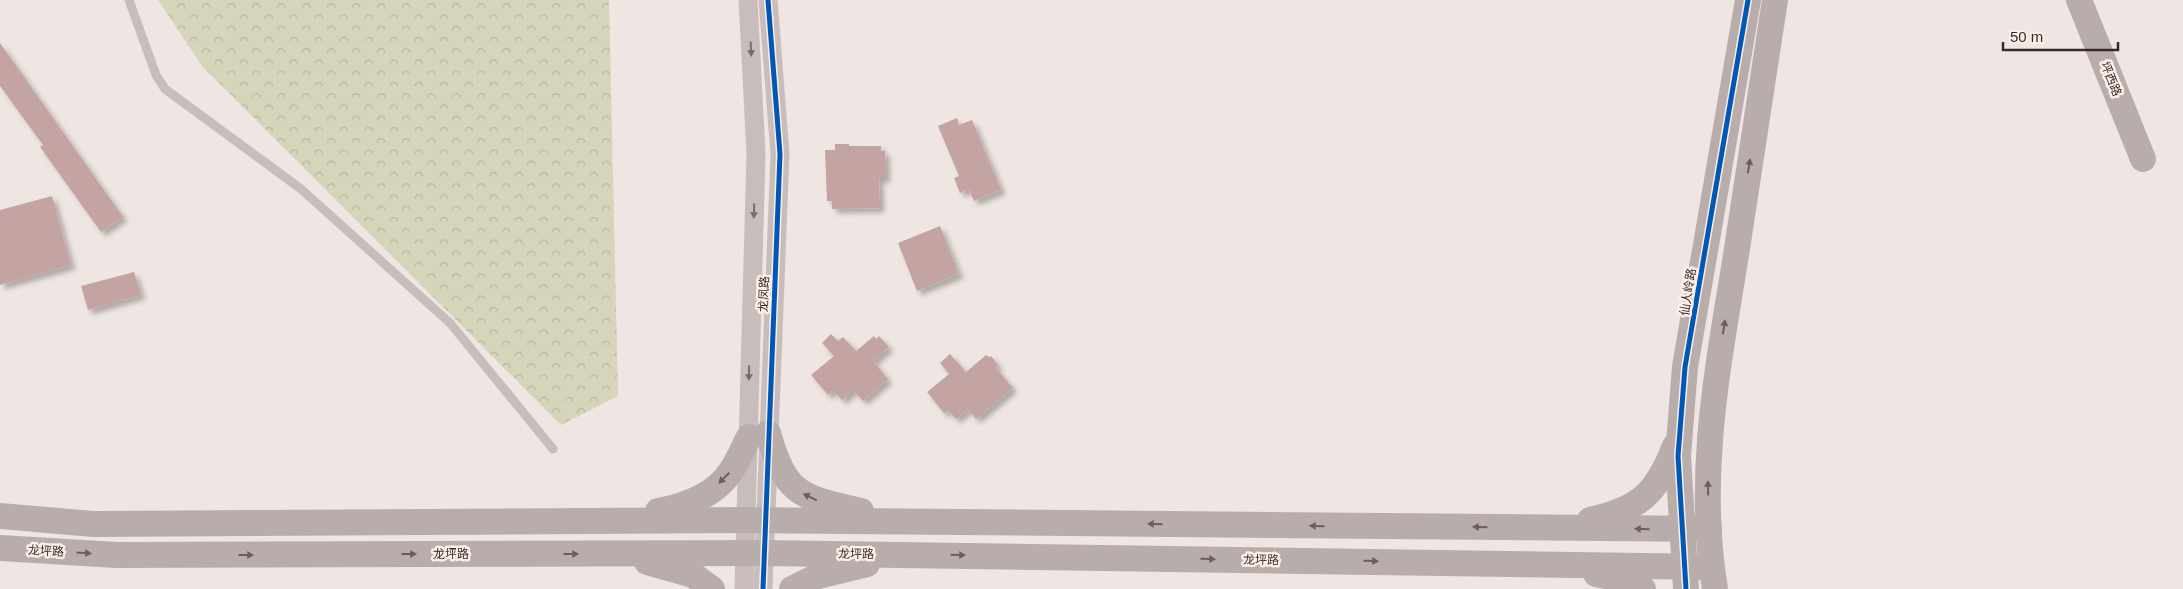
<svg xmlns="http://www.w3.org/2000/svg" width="2183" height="589" font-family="Arial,'Noto Sans SC',sans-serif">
<defs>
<pattern id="forest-crowns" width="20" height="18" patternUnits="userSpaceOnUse" patternTransform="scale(1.25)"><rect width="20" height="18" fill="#d6d4bb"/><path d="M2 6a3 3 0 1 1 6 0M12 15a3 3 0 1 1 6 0" fill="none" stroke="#b8b6a1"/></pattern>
<filter id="shadow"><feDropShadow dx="4.5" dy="4.5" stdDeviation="2.5" flood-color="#0004"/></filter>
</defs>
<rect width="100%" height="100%" fill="#efe6e3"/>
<!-- forest -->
<path fill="url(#forest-crowns)" d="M158,0H609L618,396L561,425L202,66Z"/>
<!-- building -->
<g fill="#c4a4a3" filter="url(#shadow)">
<path d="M0,43L123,217L101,232L40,147L43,145L0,86Z"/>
<path d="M957,118L959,125L972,120L1001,190L974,201L969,189L960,193L954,178L959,176L938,126Z"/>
<path d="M835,144H849V146H881V151H885L886,178H879L880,208L832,209V201H827L825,150H835Z"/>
<path d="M52,196L71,265L0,285V210Z"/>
<path d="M940,226L959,274L917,291L898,243Z"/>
<path d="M134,272L141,295L88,310L81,286Z"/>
<path d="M831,334L838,341L843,337L856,351L874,336L876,339L879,336L889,347L873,361L888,379L863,401L853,390L842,400L833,390L828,395L811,375L834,356L822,343Z"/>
<path d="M950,354L966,372L986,355L989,357L991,356L998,365L995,367L1013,388L976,419L968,409L956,419L948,410L944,413L927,392L949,374L940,363Z"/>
</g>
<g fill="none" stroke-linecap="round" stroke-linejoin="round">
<!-- lane -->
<path stroke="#c8bdbb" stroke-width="9" d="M129,0L156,75L165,89L301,189L450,323L553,449"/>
<!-- street -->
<g stroke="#c8bdbb" stroke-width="19">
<path d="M744,589L756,154L748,0"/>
<path d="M763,589L780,154L768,0"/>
</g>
<!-- secondary -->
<g stroke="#b9adab" stroke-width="26">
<path d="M2079,0L2143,159"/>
<path d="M768,433C786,497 802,497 861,511"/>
<path d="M658,511C685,506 715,496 731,471C738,461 743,448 749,437"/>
<path d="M0,516L93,524L745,520L1709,529"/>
<path d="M1590,520C1640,509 1657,493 1675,446"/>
<path d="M0,548L117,555L764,553L1711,567"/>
<path d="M647,562L693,575L712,589"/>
<path d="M1596,574L1615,578L1643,589"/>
<path d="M792,589L818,576L867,564"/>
<path d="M1686,589L1678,456L1685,367L1748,0"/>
<path d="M1715,589C1696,475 1718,367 1736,255C1749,170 1762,85 1775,0"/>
</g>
<!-- cycleway casing -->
<g stroke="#fbefea" stroke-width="8">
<g id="cycleway">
<path d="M763,589L780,154L768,0"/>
<path d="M1686,589L1678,456L1685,367L1748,0"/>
</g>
</g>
<!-- cycleway -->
<use href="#cycleway" stroke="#0057b8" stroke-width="5"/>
</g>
<!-- one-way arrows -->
<defs><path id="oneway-solid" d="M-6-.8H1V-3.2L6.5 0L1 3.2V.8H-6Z" transform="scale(1.25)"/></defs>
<g fill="#7a6c6a">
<use href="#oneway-solid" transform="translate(751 49) rotate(87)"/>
<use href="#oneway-solid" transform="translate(754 211) rotate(92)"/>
<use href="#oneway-solid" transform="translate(749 373) rotate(91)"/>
</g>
<g fill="#6d5e5c">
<use href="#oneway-solid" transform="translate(1749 166) rotate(-81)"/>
<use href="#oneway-solid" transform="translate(1724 327) rotate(-81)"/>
<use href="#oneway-solid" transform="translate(724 478) rotate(136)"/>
<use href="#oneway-solid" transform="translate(1708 488) rotate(-91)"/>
<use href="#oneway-solid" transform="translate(810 497) rotate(-154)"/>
<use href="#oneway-solid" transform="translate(1155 524) rotate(-179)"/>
<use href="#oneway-solid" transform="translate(1317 526) rotate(-179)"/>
<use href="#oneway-solid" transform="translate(1480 527) rotate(-179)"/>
<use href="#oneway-solid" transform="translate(1642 529) rotate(-179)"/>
<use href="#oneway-solid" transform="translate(84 553) rotate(3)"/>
<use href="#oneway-solid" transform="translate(409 554)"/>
<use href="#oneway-solid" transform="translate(571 554)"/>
<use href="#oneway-solid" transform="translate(246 555)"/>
<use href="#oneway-solid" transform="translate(958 555) rotate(1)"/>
<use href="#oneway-solid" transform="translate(1208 559) rotate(1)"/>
<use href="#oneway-solid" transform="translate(1371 561) rotate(1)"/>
</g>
<g text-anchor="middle" stroke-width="5" stroke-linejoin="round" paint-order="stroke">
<!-- street labels -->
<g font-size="12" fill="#3a2928" stroke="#fbefea">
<text transform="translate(2111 79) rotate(68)" y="4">坪西路</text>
<text transform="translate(1688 292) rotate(-81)" y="4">仙人岭路</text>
<text transform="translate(764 294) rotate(-88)" y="4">龙凤路</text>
<text transform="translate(46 551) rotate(3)" y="4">龙坪路</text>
<text x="451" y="558">龙坪路</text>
<text transform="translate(856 554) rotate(1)" y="4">龙坪路</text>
<text transform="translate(1261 560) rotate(1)" y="4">龙坪路</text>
</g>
</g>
<!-- scale -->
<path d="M2003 42v8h115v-8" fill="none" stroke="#3a2928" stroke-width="2.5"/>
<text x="2010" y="42" font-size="15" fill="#3a2928" stroke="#fbefea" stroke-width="4" paint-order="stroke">50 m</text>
</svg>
